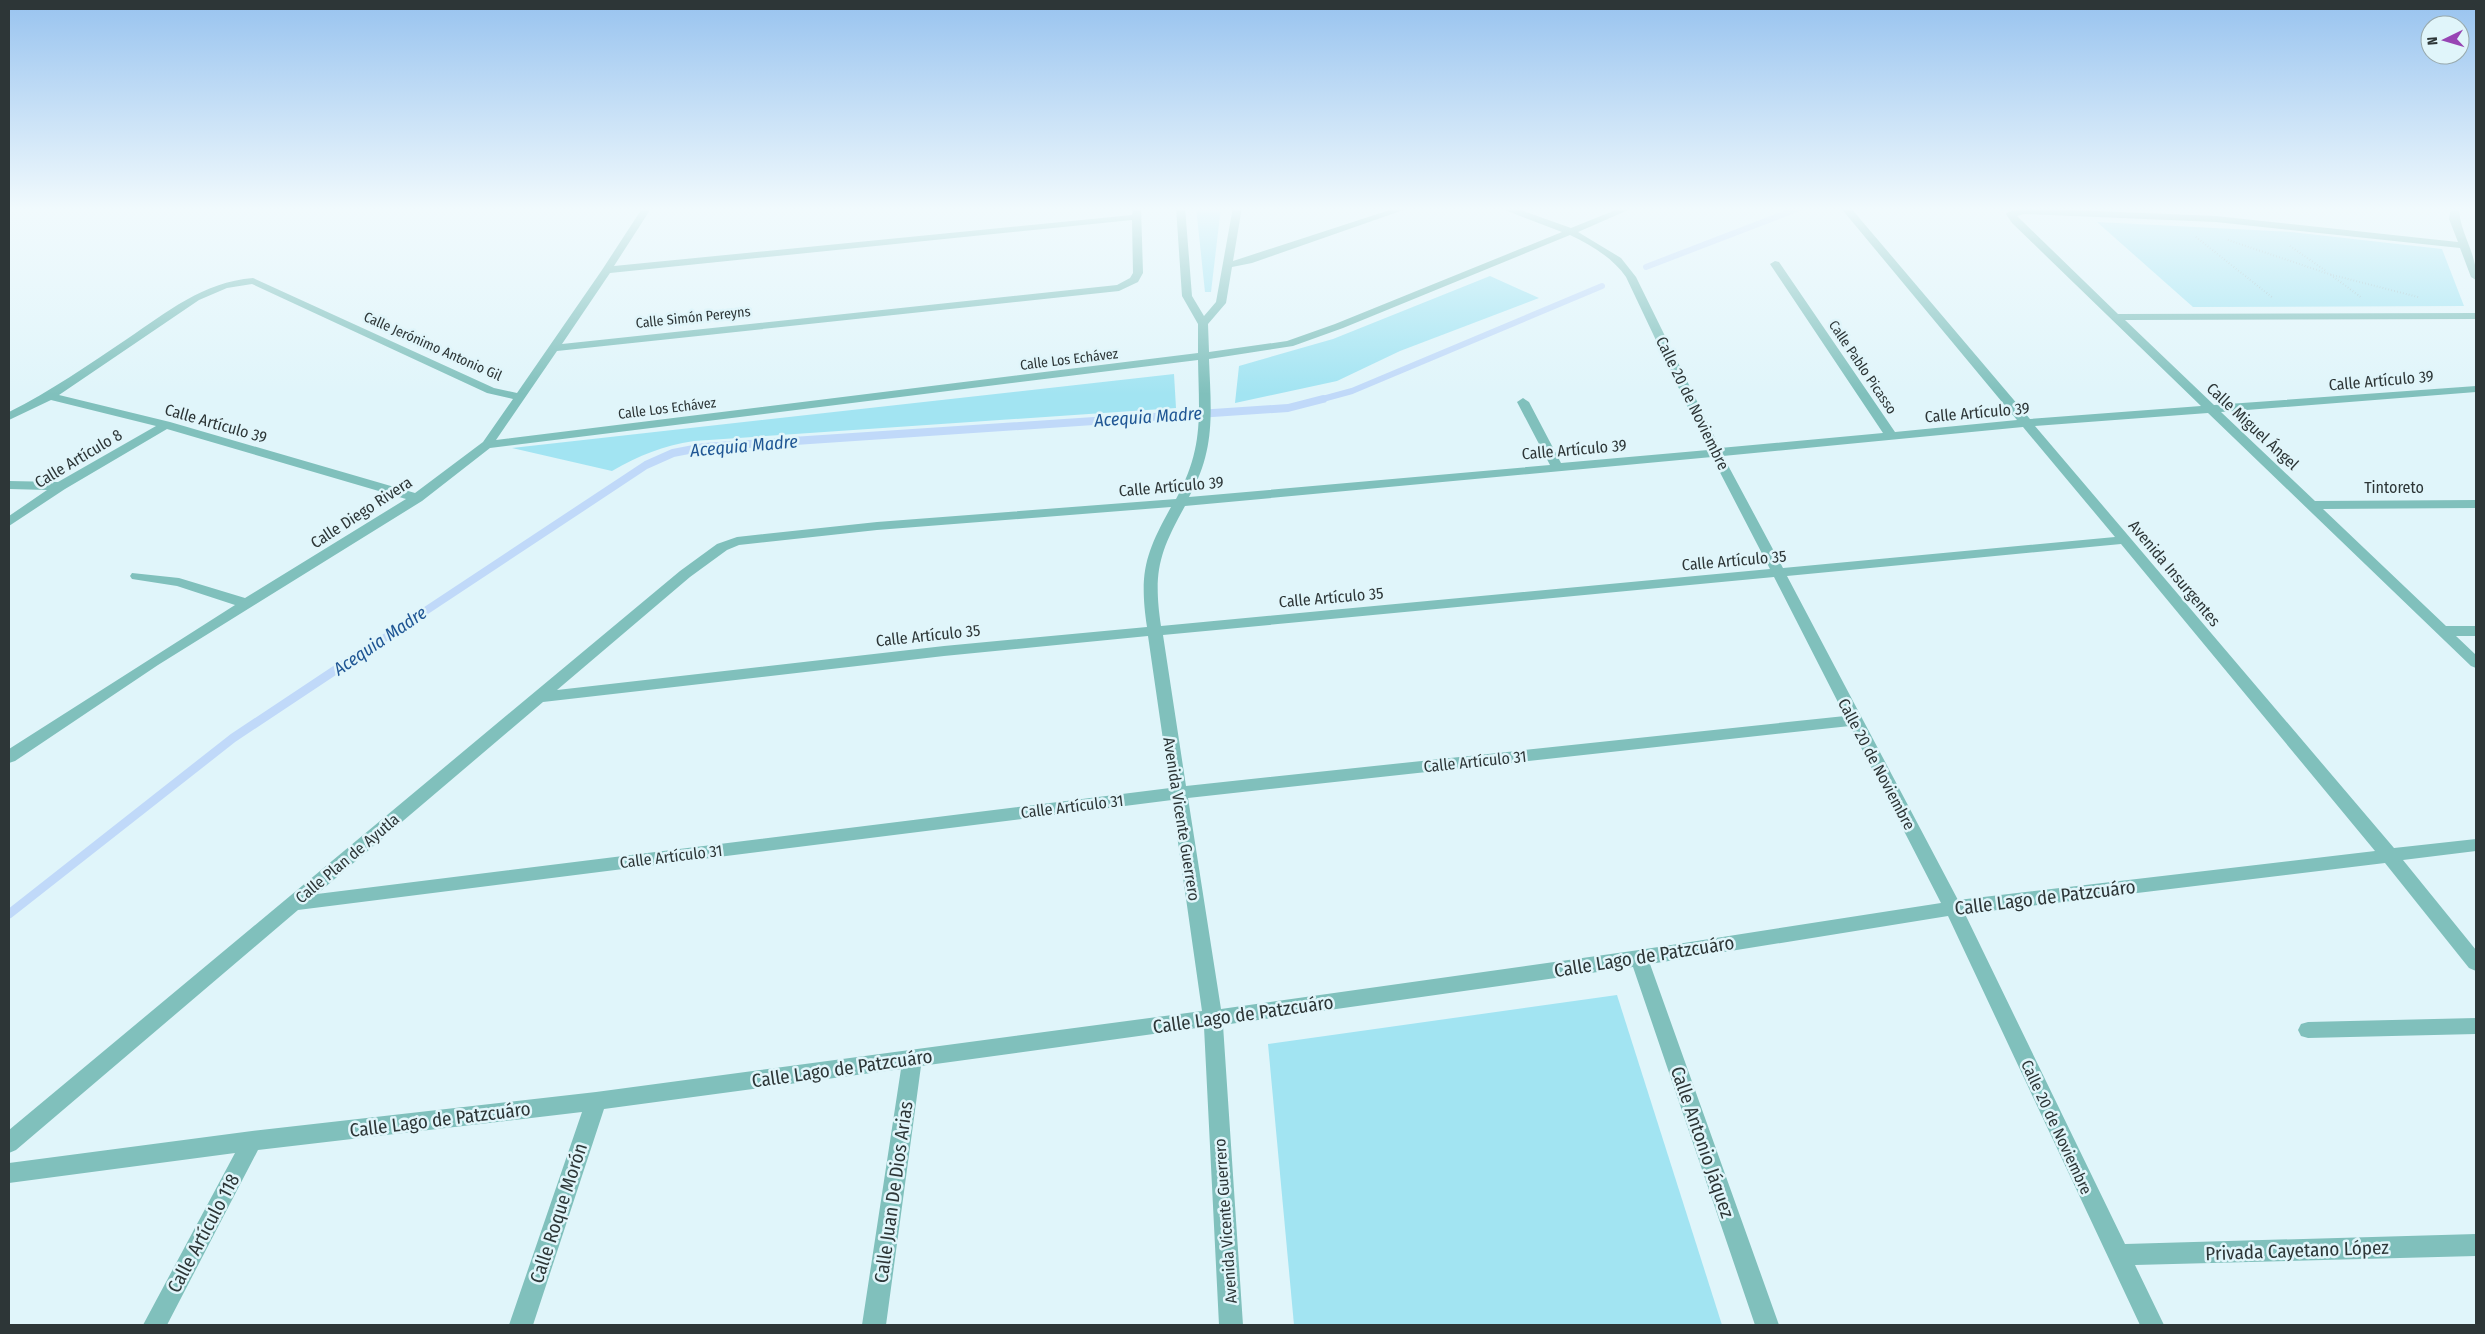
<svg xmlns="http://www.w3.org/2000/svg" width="2485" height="1334" font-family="'Fira Sans Condensed',sans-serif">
<rect width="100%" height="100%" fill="#e0f5fa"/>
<!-- green -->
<g fill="#a2e4f2">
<path d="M1196,207H1221L1211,292H1205Z"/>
<path d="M2097,222L2291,232L2442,249L2464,306L2193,307Z"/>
<path d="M1490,276L1539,298L1400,351L1337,381L1235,403L1239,366L1333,339Z"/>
<path d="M1174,374L1176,408L694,441C662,446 640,455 612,471L512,448Z"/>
<path d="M1617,995L1722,1325H1294L1268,1044Z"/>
</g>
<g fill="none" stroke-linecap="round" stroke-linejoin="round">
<!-- stream-far2 -->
<g stroke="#c0d9f9" stroke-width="6">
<path d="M1646,267L1802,207"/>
<path d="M1319,400L1352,391L1602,286"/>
</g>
<!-- stream-far1 -->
<path stroke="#c0d9f9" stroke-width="8" d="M377,643L646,465L673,453L704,447L1288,408L1323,399"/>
<!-- stream -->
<path stroke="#c0d9f9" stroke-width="9" d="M9,914L233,738L379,641"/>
<!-- path -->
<g stroke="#9eafb2" stroke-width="2" stroke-dasharray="0.5 2.5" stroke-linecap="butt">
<path d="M2196,237L2273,298"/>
<path d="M2228,240L2329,274L2418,297"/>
<path d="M2290,246L2326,271"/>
<path d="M2331,275L2362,298"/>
</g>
<!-- minor -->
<g fill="#80c0bc" fill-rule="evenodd">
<path d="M643,207H652L614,266L1132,215L1133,207H1141L1143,273L1138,282L1119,291L557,351L496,440L1198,353V324L1182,296L1176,207H1185L1192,296L1204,316L1216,302L1233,207H1242L1233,261L1399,207H1412L1252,263L1232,267L1226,303L1208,324L1209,352L1287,341L1335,324L1562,232L1497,207L1518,209L1571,228L1623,207H1635L1578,232L1621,258L1636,277L1720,448L1883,433L1770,264L1775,261L1779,262L1895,432L2017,420L1840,207H1850L2030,419L2201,406L2012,223L2006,214L2008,212L2024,208L2216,216L2458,242L2449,219L2451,207H2459C2459,233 2478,254 2476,280L2471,277L2460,248L2216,222L2024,214L2017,216L2118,314L2476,313V319L2125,320L2214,405L2476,386V392L2221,412L2315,501L2476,500V508L2323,509L2446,626H2476V636H2456L2476,655V668L2471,666L2208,413L2035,426L2394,848L2476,839V851L2403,860L2476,950V971L2469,968L2385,863L1965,914L2125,1244L2476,1234V1256L2135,1265L2164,1325H2140L1948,916L1650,964L1779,1325H1755L1633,967L1223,1025L1243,1325H1219L1204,1027L921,1066L886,1325H862L901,1069L604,1109L533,1325H509L582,1112L258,1150L167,1325H143L235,1153L9,1183V1163L252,1131L596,1092L1202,1011L1172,800L298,910L16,1150L9,1153V1130L680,571L717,544L737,537L877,522L1176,499C1204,448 1199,415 1198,360L490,448L422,501L158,665L15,761L9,763V749L235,605L177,586L132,579L130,576L132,573L179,578L245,598L406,499L167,429L65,489L9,526V516L47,490L9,489V481L58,482L156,426L51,400L9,420V412C51,391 88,365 127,339C167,312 203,282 253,278L494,388L517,393L602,270ZM1132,220L1133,273L1130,278L1117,285L562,344L610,273ZM1570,235C1591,245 1613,258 1626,277L1708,450L1561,463L1529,402L1523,398L1517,402L1550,465L1189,497C1216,449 1211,412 1209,359L1293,346L1343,328ZM252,284L487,393L513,399L483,442L415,493L170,422L59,395L199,300L227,288ZM2023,427L2115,537L1783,568L1723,456ZM1712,457L1770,569L1161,626C1153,572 1159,553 1185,506ZM1171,507C1145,554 1139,573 1147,627L944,646L557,690L690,577L727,550L739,545L877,530ZM2121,544L2375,851L1958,900L1787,576ZM1774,577L1845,716L1186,786L1163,635ZM1148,636L1170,788L317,894L543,702L944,656ZM1850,726L1941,903L1639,950L1221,1009L1188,798Z"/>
<path d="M2476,1018V1034L2308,1038L2301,1036L2298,1030L2301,1024L2308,1022Z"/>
</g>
</g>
<!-- sky -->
<linearGradient id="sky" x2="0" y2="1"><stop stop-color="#98c3ef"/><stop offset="0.53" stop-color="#f1fafd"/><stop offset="1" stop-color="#f1fafd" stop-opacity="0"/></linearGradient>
<rect width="2485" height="394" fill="url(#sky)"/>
<g text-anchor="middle" stroke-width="5" stroke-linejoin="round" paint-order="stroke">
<!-- far-street labels -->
<g font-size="14" fill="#2d3637" stroke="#e0f5fa">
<text transform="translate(693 317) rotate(-6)" y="5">Calle Simón Pereyns</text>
<text transform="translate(433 346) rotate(24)" y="5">Calle Jerónimo Antonio Gil</text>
<text transform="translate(1069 359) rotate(-7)" y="5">Calle Los Echávez</text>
<text transform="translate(1863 367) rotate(56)" y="5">Calle Pablo Picasso</text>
<text transform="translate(667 408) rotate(-7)" y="5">Calle Los Echávez</text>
</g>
<!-- street labels -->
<g font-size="16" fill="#2d3637" stroke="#e0f5fa">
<text transform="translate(2381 380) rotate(-5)" y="6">Calle Artículo 39</text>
<text transform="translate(1693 403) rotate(64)" y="6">Calle 20 de Noviembre</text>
<text transform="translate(1977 412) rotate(-5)" y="6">Calle Artículo 39</text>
<text transform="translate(216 423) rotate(16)" y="6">Calle Artículo 39</text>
<text transform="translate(2253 426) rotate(43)" y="6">Calle Miguel Ángel</text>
<text transform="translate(1574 449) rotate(-5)" y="6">Calle Artículo 39</text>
<text transform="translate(78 458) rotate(-31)" y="6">Calle Artículo 8</text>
<text transform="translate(1171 486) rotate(-5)" y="6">Calle Artículo 39</text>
<text x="2394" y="493">Tintoreto</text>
<text transform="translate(361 512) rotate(-33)" y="6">Calle Diego Rivera</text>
<text transform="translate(1734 560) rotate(-5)" y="6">Calle Artículo 35</text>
<text transform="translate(2175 573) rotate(50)" y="6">Avenida Insurgentes</text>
<text transform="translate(1331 597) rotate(-5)" y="6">Calle Artículo 35</text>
<text transform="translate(928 635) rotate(-6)" y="6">Calle Artículo 35</text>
<text transform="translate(1475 761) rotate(-6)" y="6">Calle Artículo 31</text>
<text transform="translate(1877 764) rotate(62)" y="6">Calle 20 de Noviembre</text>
<text transform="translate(1072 806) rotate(-7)" y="6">Calle Artículo 31</text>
<text transform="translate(1182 819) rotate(81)" y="6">Avenida Vicente Guerrero</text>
<text transform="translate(671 856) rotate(-7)" y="6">Calle Artículo 31</text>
<text transform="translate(347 858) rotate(-40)" y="6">Calle Plan de Ayutla</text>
<text transform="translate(2057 1127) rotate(65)" y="6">Calle 20 de Noviembre</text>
<text transform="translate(1225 1221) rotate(-94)" y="6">Avenida Vicente Guerrero</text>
</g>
<!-- water labels -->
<g font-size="18" font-style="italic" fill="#1f5694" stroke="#e0f5fa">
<text transform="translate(1148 417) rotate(-4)" y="6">Acequia Madre</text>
<text transform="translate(744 446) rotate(-5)" y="6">Acequia Madre</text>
<text transform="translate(380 641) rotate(-34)" y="6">Acequia Madre</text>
</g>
<!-- near-street labels -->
<g font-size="19" fill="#2d3637" stroke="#e0f5fa">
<text transform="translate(2045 897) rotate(-7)" y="7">Calle Lago de Patzcuáro</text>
<text transform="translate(1644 956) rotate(-9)" y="7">Calle Lago de Patzcuáro</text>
<text transform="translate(1243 1014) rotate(-8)" y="7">Calle Lago de Patzcuáro</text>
<text transform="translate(842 1068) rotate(-8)" y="7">Calle Lago de Patzcuáro</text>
<text transform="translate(440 1119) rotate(-7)" y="7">Calle Lago de Patzcuáro</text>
<text transform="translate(1703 1142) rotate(71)" y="7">Calle Antonio Jáquez</text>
<text transform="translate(893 1192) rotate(-82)" y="7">Calle Juan De Dios Arias</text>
<text transform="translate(558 1213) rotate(-72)" y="7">Calle Roque Morón</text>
<text transform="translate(203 1233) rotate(-62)" y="7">Calle Artículo 118</text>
<text transform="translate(2297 1250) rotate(-2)" y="7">Privada Cayetano López</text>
</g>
</g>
<!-- border -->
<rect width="2485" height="1334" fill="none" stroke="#2d3637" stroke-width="20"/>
<!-- north arrow -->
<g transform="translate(2445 40) rotate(265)"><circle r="24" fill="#e0f5fa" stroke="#98a9ac"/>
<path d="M0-4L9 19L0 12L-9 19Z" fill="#9745b4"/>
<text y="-8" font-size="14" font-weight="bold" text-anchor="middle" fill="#2d3637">N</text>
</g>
</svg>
